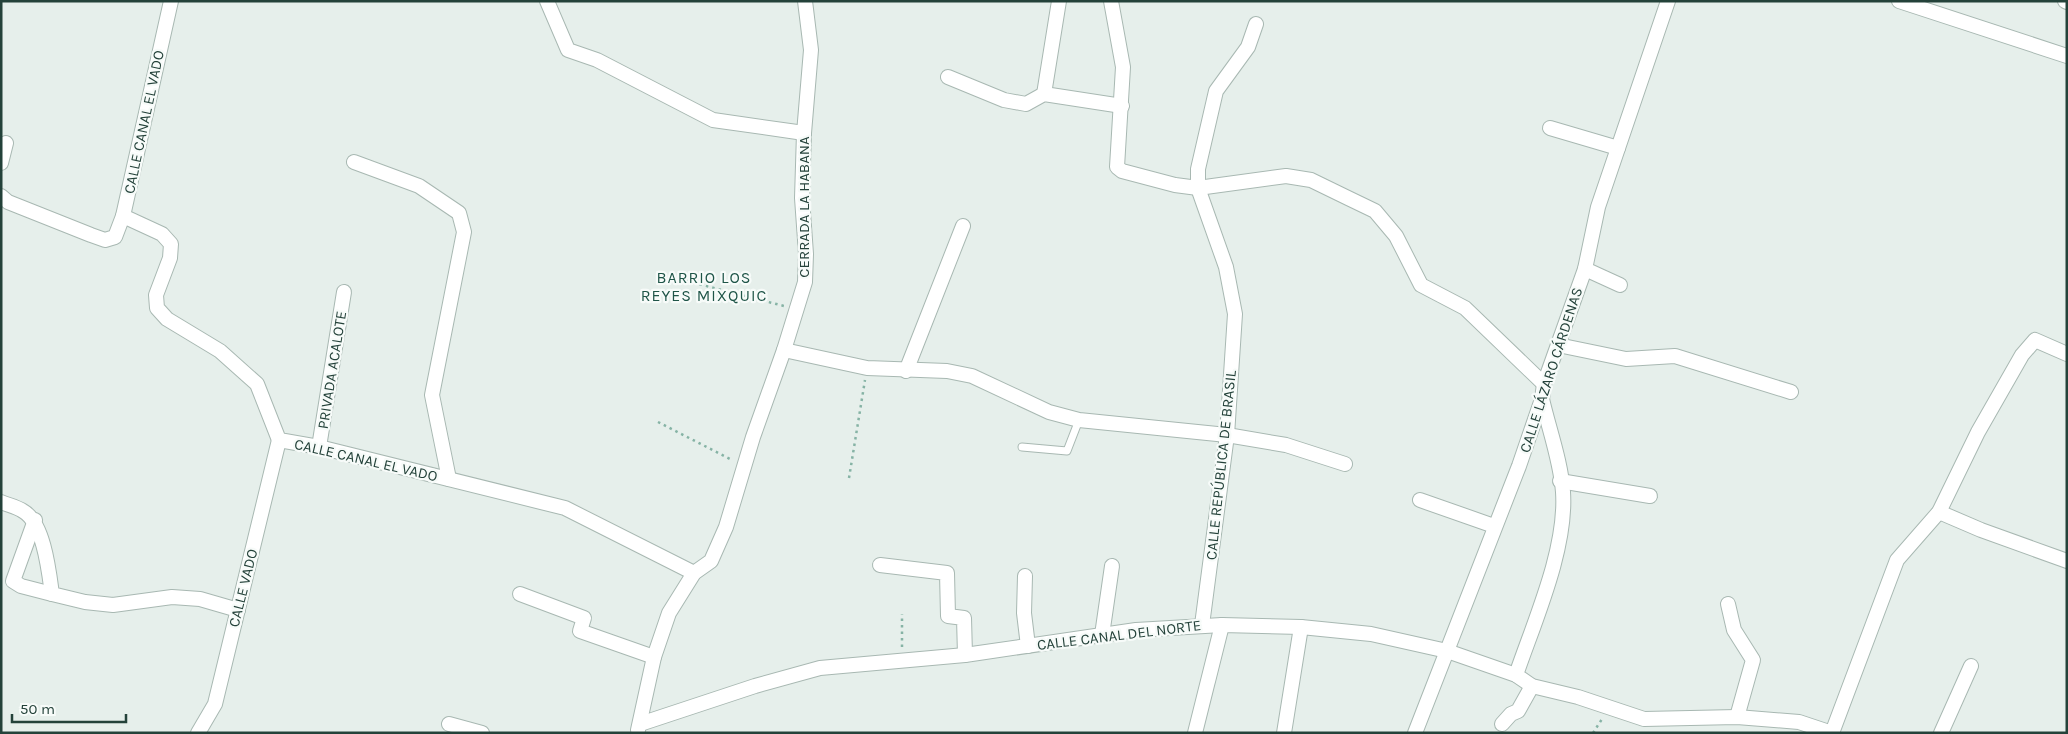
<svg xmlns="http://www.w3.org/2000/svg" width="2068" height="734" font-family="Karla,sans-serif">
<rect width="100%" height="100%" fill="#e6efeb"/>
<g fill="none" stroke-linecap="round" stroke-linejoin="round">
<!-- service casing -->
<g stroke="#a8b8b2" stroke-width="9">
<path id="service" d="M1022,447L1067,451L1079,420"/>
</g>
<!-- minor casing -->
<g stroke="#a8b8b2" stroke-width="16">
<g id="minor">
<path d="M547,1L568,50L597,60L713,120L804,133"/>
<path d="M1111,1L1123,67L1117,167L1122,171L1175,185L1198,188L1286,176L1311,180L1348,198L1375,211L1396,236L1421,285L1465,308L1544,384"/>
<path d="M1899,1L2067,56"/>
<path d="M2065,1L2067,2"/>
<path d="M948,77L1004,100L1026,104L1044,94L1122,106"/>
<path d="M1044,94L1059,1"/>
<path d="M1550,128L1618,148"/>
<path d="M354,162L419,186L459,213L464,232L432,395L449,479"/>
<path d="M1,163L6,143"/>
<path d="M1,196L8,202L91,235L105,240L115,237L123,216L171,1"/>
<path d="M123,216L162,234L171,244L170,258L156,295L157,308L167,319L220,351L257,384L279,440L319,447L565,508L694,573"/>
<path d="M1585,269L1620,285"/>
<path d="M1558,345L1626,359L1675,356L1791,392"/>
<path d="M784,350L867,368L947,371L972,376L1049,412L1079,420L1227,435L1286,445L1345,464"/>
<path d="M906,371L963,226"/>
<path d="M319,447L344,292"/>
<path d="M1560,481L1650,496"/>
<path d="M1420,500L1494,526"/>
<path d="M1,502C8,505 17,507 23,511C44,523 49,572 52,594L85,602L113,605L172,597L200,599L238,610"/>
<path d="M1939,512L1981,530L2067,561"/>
<path d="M35,520L13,581L21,586L52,594"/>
<path d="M880,565L947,573L948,616L964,618L965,655"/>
<path d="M1025,576L1024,613L1028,646"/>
<path d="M520,594L584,618L580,631L654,657"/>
<path d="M1728,604L1734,630L1753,660L1737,717"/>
<path d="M1202,625L1227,435L1235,314L1226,267L1198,188V169L1216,91L1248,47L1256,24"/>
<path d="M1102,635L1112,566"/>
<path d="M1516,675C1534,622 1567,549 1563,492C1561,462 1549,429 1542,399"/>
<path d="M449,724L482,733"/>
<path d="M640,724L755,686L820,668L965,655L1136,630L1222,625L1301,627L1371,634L1447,651L1516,675L1532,686L1578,697L1644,719L1737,717L1799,722L1832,733"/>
<path d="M1502,724L1511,714L1518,711L1532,686"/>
<path d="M638,730L654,657L669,613L694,573L711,561L726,527L753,437L784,350L805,282L806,254L802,198L804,133L811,50L805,1"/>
<path d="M198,733L215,704L279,440"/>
<path d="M1195,733L1222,625"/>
<path d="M1284,733L1301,627"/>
<path d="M1415,733L1519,466L1542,399L1544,384L1585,269L1598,207L1668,1"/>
<path d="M1832,733L1897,560L1939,512L1978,432L2022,355L2035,340L2067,354"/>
<path d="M1941,733L1971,666"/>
</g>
</g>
<!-- path -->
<g stroke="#86b3a5" stroke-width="2.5" stroke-dasharray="2.5 4" stroke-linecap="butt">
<path d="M687,281L784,306"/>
<path d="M658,422L732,460"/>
<path d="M849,478L865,380"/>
<path d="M902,647V614"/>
<path d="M1593,733L1602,719"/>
</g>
<!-- service -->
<use href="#service" stroke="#fff" stroke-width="7"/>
<!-- minor -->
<use href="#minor" stroke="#fff" stroke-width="14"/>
</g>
<g text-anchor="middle" stroke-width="4.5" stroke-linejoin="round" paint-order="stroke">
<!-- street labels -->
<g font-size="15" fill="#24423a" stroke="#f7fbf9">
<text transform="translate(144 122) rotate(-78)" y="5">CALLE CANAL EL VADO</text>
<text transform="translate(804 207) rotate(-90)" y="5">CERRADA LA HABANA</text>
<text transform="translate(332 370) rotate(-81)" y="5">PRIVADA ACALOTE</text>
<text transform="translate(1551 370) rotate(-72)" y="5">CALLE LÁZARO CÁRDENAS</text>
<text transform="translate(366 460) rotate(13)" y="5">CALLE CANAL EL VADO</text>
<text transform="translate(1221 465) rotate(-84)" y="5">CALLE REPÚBLICA DE BRASIL</text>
<text transform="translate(243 588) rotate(-76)" y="5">CALLE VADO</text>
<text transform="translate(1119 635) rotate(-7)" y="5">CALLE CANAL DEL NORTE</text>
</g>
<!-- neighbourhood labels -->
<g font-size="16" letter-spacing="1" fill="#1f5548" stroke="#f7fbf9">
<text x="704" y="283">BARRIO LOS<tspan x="704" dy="18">REYES MIXQUIC</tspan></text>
</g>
</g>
<!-- border -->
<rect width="2068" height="734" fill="none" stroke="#24423a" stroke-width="5"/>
<!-- scale -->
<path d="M12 714v8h114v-8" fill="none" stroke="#24423a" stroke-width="2.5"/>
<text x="20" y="714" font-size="15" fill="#24423a" stroke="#f7fbf9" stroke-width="4" paint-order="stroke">50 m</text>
</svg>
